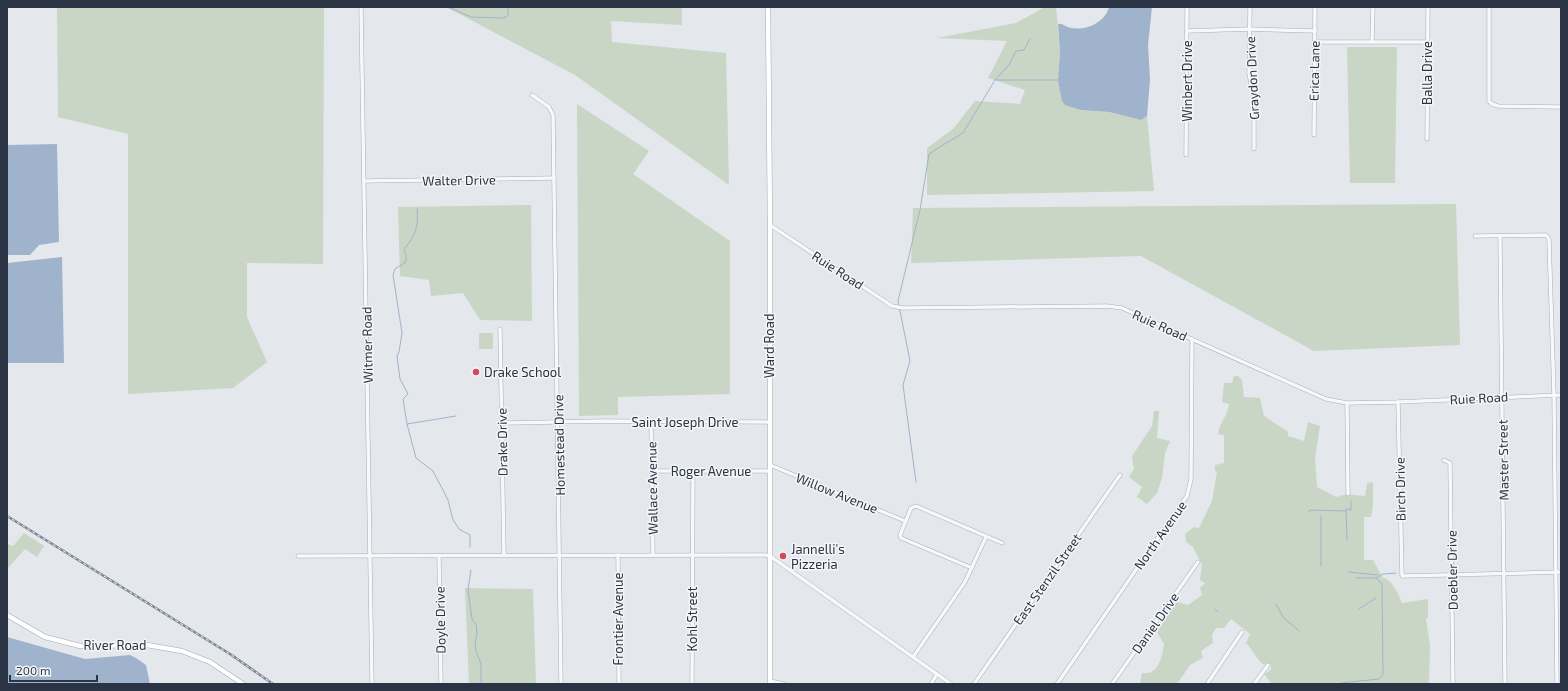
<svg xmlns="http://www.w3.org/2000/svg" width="1568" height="691" font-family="'Exo 2',sans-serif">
<rect width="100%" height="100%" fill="#e4e7ec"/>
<!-- green -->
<g fill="#c9d6c5">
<path d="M57,7H324L323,264L247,263V317L267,362L233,388L128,394V134L58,117Z"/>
<path d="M446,7H682V25L611,21L612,42L726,53L729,185L575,75Z"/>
<path d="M1045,7H1056L1060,52L1058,80L1081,110L1109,112L1141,120L1147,116L1154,191L927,195V148L953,129L975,101L1020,104L1025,90L988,78L1007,41L937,38L1016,23Z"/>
<path d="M1347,47H1397L1395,183H1350Z"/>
<path d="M577,104L649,151L633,174L730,241V394L618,397V415L579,416Z"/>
<path d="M1456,204L1460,345L1314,351L1141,256L911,263L913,208Z"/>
<path d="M531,205L532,321L480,320L463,293L431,296L429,280L400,276L398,207Z"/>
<rect x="479" y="333" width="14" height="16"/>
<path d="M1234,376H1238L1242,380L1244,397L1260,398L1264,416L1288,432V436L1304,441L1308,422L1320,426L1315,458L1317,487L1336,497L1346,494L1365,496L1367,483L1373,482V505L1371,517H1364V560H1373L1383,578C1392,579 1399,595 1402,603L1428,599V617L1426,619L1430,645L1429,684H1272L1264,674L1271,670V665L1267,662L1264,665C1256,659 1253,650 1246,643L1250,634L1231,619L1224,628H1216L1212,635L1213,643L1201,651L1203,658L1190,665L1177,684H1140L1142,673C1159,676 1162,656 1164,644L1157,632L1176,602L1188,605L1202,595L1200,588L1205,583L1200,580L1202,565L1193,547L1186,542L1185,534L1194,527L1199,528L1212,501L1217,472L1215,471V465L1224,463V435L1218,434C1219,423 1228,416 1229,404L1222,402L1224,383H1232Z"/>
<path d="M1154,411H1159L1157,438L1170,441L1165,453L1162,478L1157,493L1147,504L1137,497L1142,487L1129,477L1134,469L1132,456L1152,426Z"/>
<path d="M24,533L44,546L37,557L25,549L7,569V544L13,546Z"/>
<path d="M465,588L533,589L536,684H469Z"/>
</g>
<!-- water -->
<g fill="#9fb4cc">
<path d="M1109,7H1152L1148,45L1150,80L1147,116L1141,120L1109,112L1081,110L1065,105L1062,101L1058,80L1060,52L1058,24H1062C1077,35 1105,25 1109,7Z"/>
<path d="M57,144L59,242L39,245L30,255H7V145Z"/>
<path d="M62,257L64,363H7V263Z"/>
<path d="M7,637L85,659L130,655L136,658L146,665L150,684H7Z"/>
</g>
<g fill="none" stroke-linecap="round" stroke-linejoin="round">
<!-- stream -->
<g stroke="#9fb4cc" stroke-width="1">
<path d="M448,7L471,17L502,18L506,17L508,15V7"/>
<path d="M996,80H1058"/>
<path d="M417,209C419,229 415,234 404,250L406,255V262L395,269L393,275L402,333L399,352L397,356L400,379L408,394L403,399L407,424L416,458L433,471L448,500L453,520L459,529L470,535V547"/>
<path d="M407,424L456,416"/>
<path d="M916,482L903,385L910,361L898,301L920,210L929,154L943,145L963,133L995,80L1009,65L1016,51L1024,50L1030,39"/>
<path d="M1309,512L1310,510L1345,511"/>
<path d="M1321,516V566"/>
<path d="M1347,540L1346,509L1351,510V501"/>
<path d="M471,570L468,590L472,619L476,624L477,633L475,643L476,651L481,664V684"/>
<path d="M1349,572L1378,575"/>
<path d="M1356,578H1376L1383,574L1396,573"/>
<path d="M1276,604L1283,617L1299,631"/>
<path d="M1215,609L1218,612"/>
<path d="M1359,609L1376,598"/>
<path d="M1341,683L1379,679L1383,674L1382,584L1376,578"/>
</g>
<!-- minor casing -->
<g stroke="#a9aeb7" stroke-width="4.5">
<g id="minor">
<path d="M361,7L372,684"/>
<path d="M1250,7L1249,74L1254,97V149"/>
<path d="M1489,7V101L1492,104L1498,106L1561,107"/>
<path d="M1187,31L1249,29L1315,31"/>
<path d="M1314,42H1427"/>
<path d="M1372,42L1373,7"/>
<path d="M532,95L549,107L553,115L561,684"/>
<path d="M1314,135L1315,7"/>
<path d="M1427,139L1428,7"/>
<path d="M1186,155L1187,7"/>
<path d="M364,181L554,178"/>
<path d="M770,225L892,306L903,308L1107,306L1122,308L1326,399L1347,403L1398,402L1561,395"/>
<path d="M1475,236L1546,235L1549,239L1554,395L1557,684"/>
<path d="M1500,236L1505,684"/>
<path d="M500,329L504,555"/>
<path d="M1398,402L1402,576L1561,572"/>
<path d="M1347,403L1348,494"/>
<path d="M651,422L653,555"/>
<path d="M502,423L602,421L769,422"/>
<path d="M1444,460L1450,463L1453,684"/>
<path d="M770,465L905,521"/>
<path d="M652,471H770"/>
<path d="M618,555L619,684"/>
<path d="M298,556L765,555L770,556L951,684"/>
<path d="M439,556L441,684"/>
<path d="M972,568L901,538L900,535L911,508L916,506L1002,543"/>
<path d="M913,657L965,582L986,537"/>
<path d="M770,681L784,684"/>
<path d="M692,684L693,471"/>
<path d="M931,684L937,674"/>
<path d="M974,684L1120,475"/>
<path d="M1057,684L1187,496L1191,479L1192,339"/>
<path d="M1112,684L1198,562"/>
<path d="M1207,684L1242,632"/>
<path d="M1254,684L1268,665"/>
</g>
</g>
<!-- major casing -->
<g stroke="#a3abb8" stroke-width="5.5">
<g id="major">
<path d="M768,7L770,225V684"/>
<path d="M7,615L45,637L80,646L147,645L182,651L210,662L243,684"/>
</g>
</g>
<!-- minor -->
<use href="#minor" stroke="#f7f8fa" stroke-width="3.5"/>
<!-- major -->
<use href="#major" stroke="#fff" stroke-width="4.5"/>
<!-- rail casing -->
<g stroke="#7d8696" stroke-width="2.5">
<path id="rail" d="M7,516L230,654L273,684"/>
</g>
<!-- rail -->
<use href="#rail" stroke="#f4f6f9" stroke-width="1" stroke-dasharray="3" stroke-linecap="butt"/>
</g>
<!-- markers -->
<g fill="#d1495b" stroke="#f4f6f9" stroke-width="1.5">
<circle cx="476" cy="372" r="4"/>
<circle cx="783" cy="556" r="4"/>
</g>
<g text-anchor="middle" stroke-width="3" stroke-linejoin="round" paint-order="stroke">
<!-- street labels -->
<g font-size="13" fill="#2b3445" stroke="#f4f6f9">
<text transform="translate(1314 71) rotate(-89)" y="5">Erica Lane</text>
<text transform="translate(1427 73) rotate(-90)" y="5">Balla Drive</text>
<text transform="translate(1252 78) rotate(-93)" y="5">Graydon Drive</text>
<text transform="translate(1187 81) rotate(-90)" y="5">Winbert Drive</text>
<text transform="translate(459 180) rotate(-1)" y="5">Walter Drive</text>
<text transform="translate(838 270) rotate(33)" y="5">Ruie Road</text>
<text transform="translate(1160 325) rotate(24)" y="5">Ruie Road</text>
<text transform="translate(367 345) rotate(-91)" y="5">Witmer Road</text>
<text transform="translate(769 346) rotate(-90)" y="5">Ward Road</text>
<text transform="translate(1479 398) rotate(-3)" y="5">Ruie Road</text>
<text x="685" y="427">Saint Joseph Drive</text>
<text transform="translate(502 442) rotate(-91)" y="5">Drake Drive</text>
<text transform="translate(559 445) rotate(-91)" y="5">Homestead Drive</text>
<text transform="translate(1503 460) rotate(-91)" y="5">Master Street</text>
<text x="711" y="476">Roger Avenue</text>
<text transform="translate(652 488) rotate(-91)" y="5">Wallace Avenue</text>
<text transform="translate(1400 489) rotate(-91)" y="5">Birch Drive</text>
<text transform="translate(837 493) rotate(22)" y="5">Willow Avenue</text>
<text transform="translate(1160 535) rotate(-55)" y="5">North Avenue</text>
<text transform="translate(1452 570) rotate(-91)" y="5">Doebler Drive</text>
<text transform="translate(1047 579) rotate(-55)" y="5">East Stenzil Street</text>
<text transform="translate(618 619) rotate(-90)" y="5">Frontier Avenue</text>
<text transform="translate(692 619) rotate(-90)" y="5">Kohl Street</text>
<text transform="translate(440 620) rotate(-91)" y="5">Doyle Drive</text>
<text transform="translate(1155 623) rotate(-55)" y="5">Daniel Drive</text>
<text x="115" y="650">River Road</text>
</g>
<!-- poi labels -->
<g font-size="13" fill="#2b3445" stroke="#f4f6f9" text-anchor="start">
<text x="484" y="377">Drake School</text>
<text x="791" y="554">Jannelli's<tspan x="791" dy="15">Pizzeria</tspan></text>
</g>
</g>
<!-- border -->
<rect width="1568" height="691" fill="none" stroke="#2b3445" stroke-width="16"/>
<!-- scale -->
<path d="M10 675v6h87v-6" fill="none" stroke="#2b3445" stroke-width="2"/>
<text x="16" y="675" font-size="12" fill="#2b3445" stroke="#f4f6f9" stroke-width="3" paint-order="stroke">200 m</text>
</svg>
